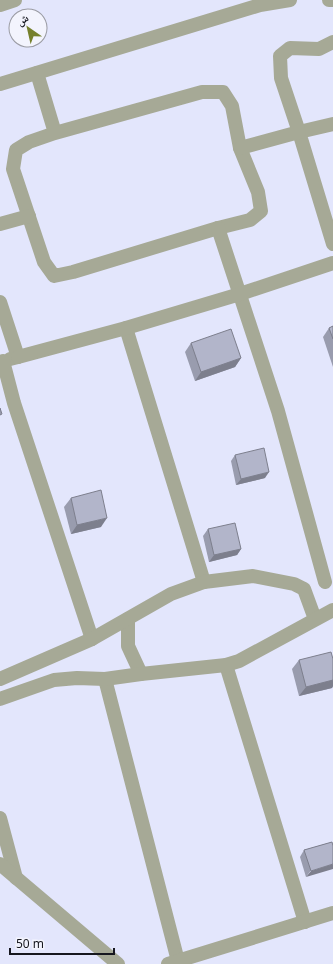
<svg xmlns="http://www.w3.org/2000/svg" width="333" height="964" font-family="'Noto Sans','Noto Naskh Arabic',sans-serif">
<rect width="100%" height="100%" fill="#e3e6fc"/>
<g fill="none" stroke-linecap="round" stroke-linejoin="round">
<!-- minor -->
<g stroke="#a6a996" stroke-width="14">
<path d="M329,0H333"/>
<path d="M0,5L15,0"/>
<path d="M37,73L55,133L29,142L16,150L13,169L44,262L54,276L73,272L218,228L250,220L261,211L258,192L240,148L232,106L223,92H202L55,133"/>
<path d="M0,84L260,5L290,0"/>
<path d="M333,124L299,132L333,244"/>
<path d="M240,148L299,132L281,78L280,56L290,48L319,49L333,42"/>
<path d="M0,224L29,216"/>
<path d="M218,228L278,411L325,582"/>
<path d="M0,302L18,357L10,359"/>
<path d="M126,328L204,582"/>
<path d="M18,357L126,328L240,294L333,263"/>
<path d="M3,361L14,403L92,639"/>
<path d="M128,619V646L141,674"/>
<path d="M226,665L305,922"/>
<path d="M0,679L92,639L171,594L204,582L253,576L294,584L304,589L315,619"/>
<path d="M105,679L178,961"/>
<path d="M0,699L54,680L77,678L105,679L141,674L226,665L239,661L333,610"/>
<path d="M0,818L16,878"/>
<path d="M0,864L118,964"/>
<path d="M168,964L333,913"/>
</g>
</g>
<!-- wall -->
<g fill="#999cae">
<path d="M333,326V367L323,337L329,328Z"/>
<path d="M191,343L241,358L235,367L195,381L185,352Z"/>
<path d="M235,455L265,478L236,485L231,461Z"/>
<path d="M71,498L101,527L71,534L64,507Z"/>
<path d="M208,529L241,549L237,555L209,562L203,536Z"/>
<path d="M333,659V686L332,688L299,696L292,669L299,660Z"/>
<path d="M332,842L306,877L300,857L304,850Z"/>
</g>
<!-- shaded-wall -->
<g fill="#7d7f8d">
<path d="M241,358L235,367L195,381L201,372Z"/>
<path d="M269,472L265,478L236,485L241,479Z"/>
<path d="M107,518L101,527L71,534L77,525Z"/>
<path d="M241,549L237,555L209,562L214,555Z"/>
<path d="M333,680V686L332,688L299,696L306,687Z"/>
<path d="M333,864V869L306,877L311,871Z"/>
</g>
<!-- building -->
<g fill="#b2b5ca" stroke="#7d7f8d">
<path d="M333,326V339L329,328Z"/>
<path d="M231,329L241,358L201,372L191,343Z"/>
<path d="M0,408L2,414L0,415Z"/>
<path d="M264,448L269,472L241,479L235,455Z"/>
<path d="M101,490L107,518L77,525L71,498Z"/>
<path d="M235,523L241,549L214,555L208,529Z"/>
<path d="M331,652L333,659V680L306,687L299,660Z"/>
<path d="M332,842L333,846V864L311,871L304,850Z"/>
</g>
<!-- north arrow -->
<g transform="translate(28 28) rotate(326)"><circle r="19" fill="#f3f4fd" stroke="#9b9ca4"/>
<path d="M0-3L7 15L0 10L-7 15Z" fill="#76802c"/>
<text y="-6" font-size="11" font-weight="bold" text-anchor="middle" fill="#16171f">ش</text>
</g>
<!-- scale -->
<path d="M10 948v6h104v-6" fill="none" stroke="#16171f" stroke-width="2"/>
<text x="16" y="948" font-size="12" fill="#16171f" stroke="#f3f4fd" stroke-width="3" paint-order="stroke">50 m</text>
</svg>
